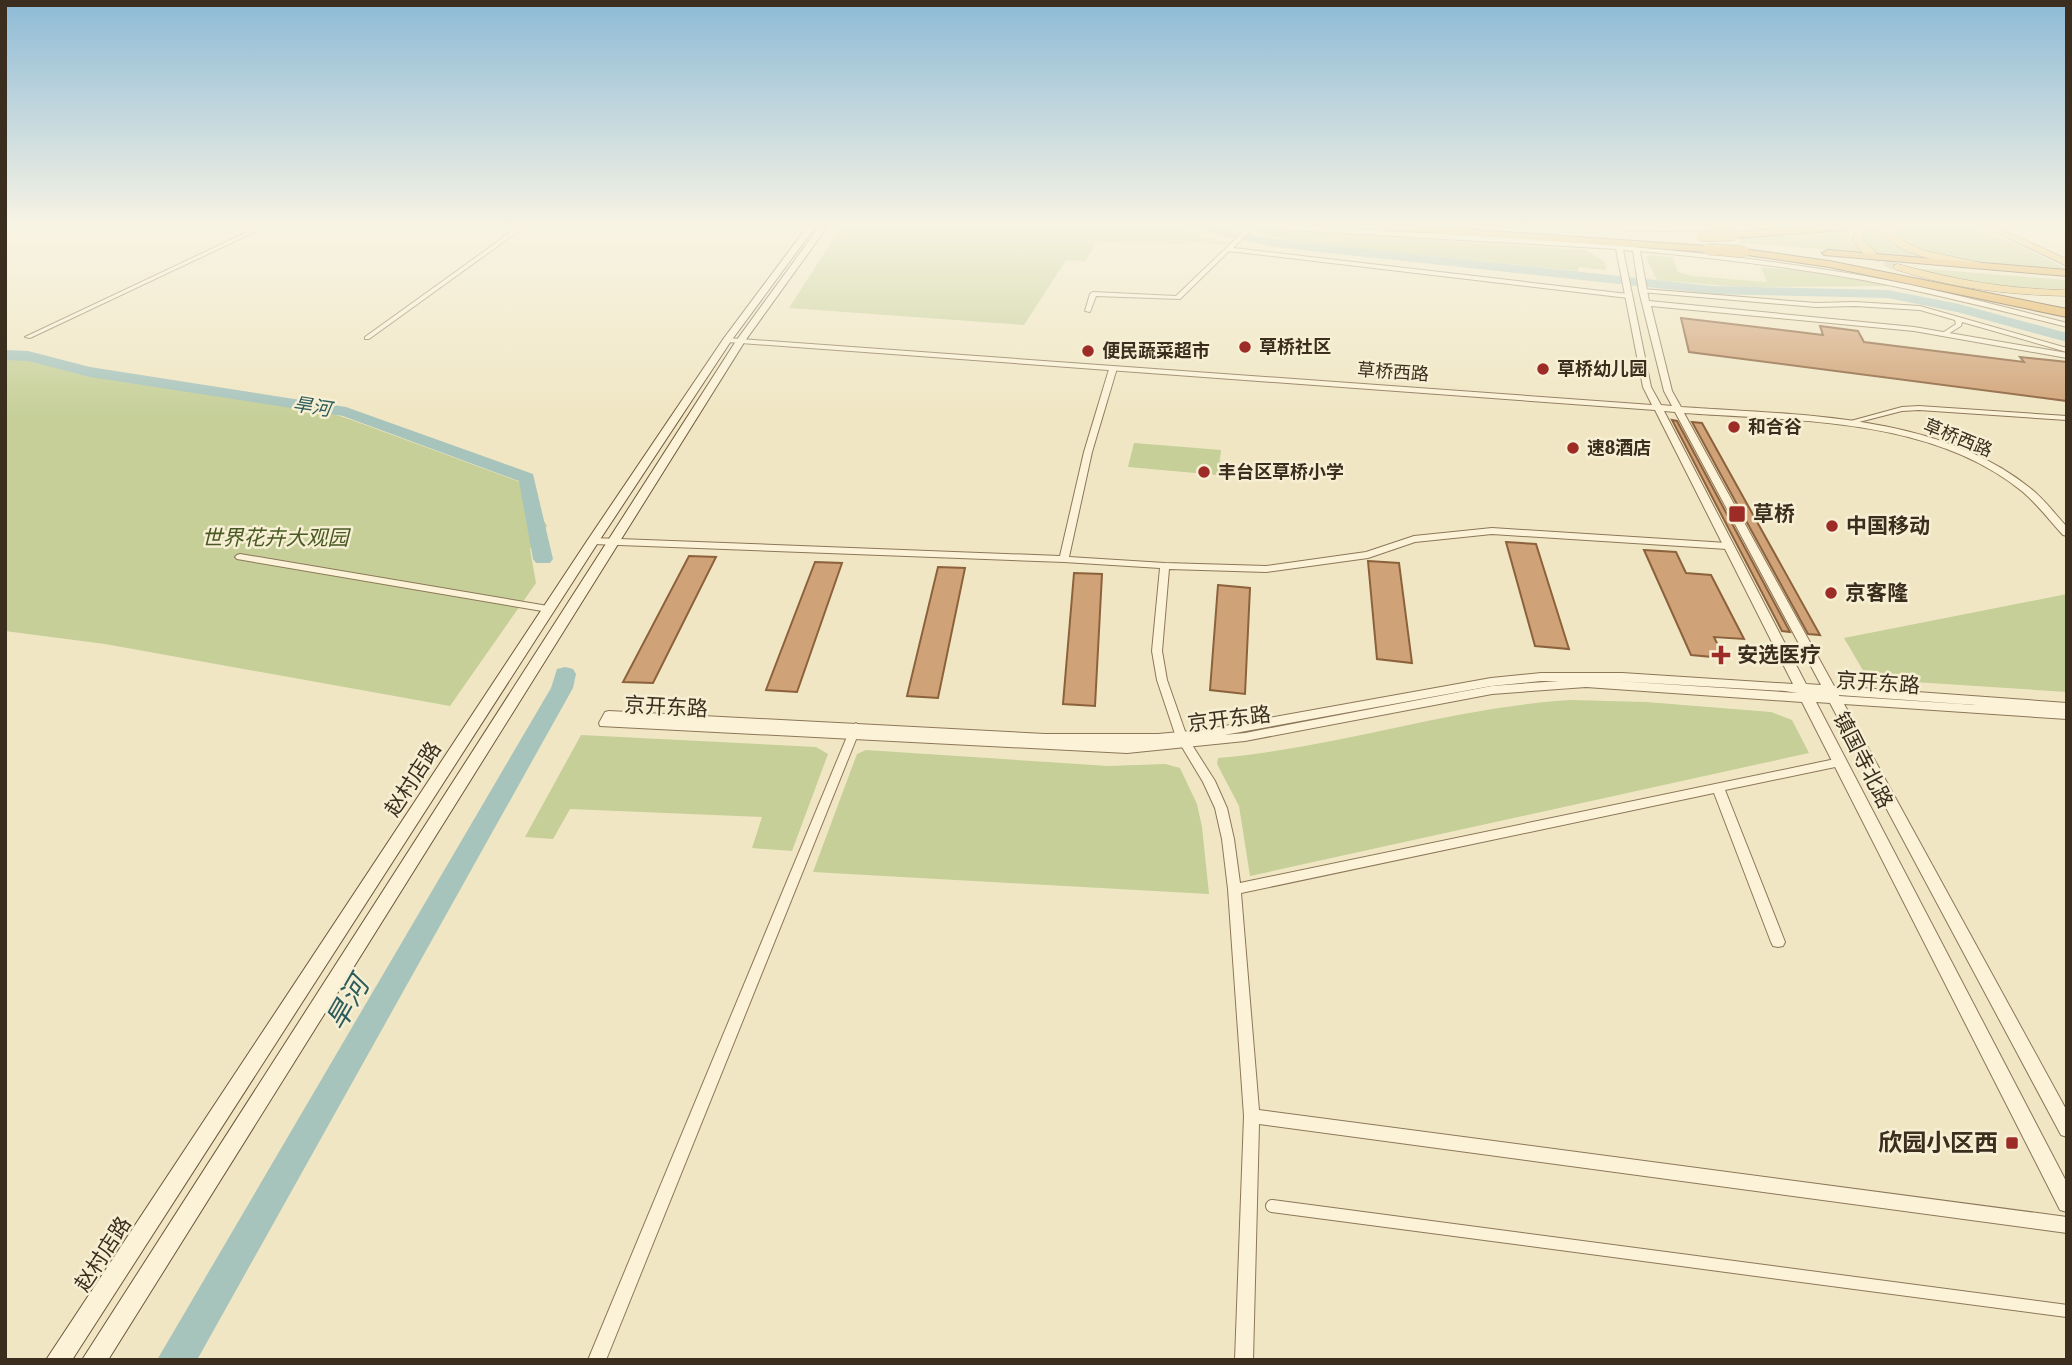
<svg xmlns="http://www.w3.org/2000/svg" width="2072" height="1365" font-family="'Roboto Serif','Noto Sans SC',serif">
<rect width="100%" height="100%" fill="#f0e6c3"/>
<!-- green -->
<g fill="#c5cf97">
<path d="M841,227H1181L1202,237L1229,242L1225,245L1196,242L1185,244L1102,242L1096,244L1085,261L1066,260L1024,325L789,308Z"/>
<path d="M1851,227L1849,237L1867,253L1741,243L1738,236Z"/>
<path d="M1870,227H1882L1880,230C1893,249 1922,253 1942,259C1918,257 1870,263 1860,236Z"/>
<path d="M1899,227L1970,228L2008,240L2067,269C2035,266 1903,263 1894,229Z"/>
<path d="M1256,228L1586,250L1605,262L1606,270L1579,267L1578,271L1299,242L1251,231Z"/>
<path d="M1651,255L1673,258L1678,272L1692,276L1767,282L1761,267L1821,273L1893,286L1741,287L1657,280L1646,258Z"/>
<path d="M1914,268L2067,280V289L2008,288L1923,272Z"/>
<path d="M5,359L25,360L89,376L304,405L349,419L520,482L547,526L530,549L536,583L450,706L105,644L5,631Z"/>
<path d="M1134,443L1221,450L1218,475L1128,467Z"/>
<path d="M2067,594V692L1868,679L1844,638Z"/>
<path d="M1571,700L1646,702L1771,712L1792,720L1809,753L1250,876L1239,806L1217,764L1218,758C1337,748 1452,707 1571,700Z"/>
<path d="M581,735L816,747L828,754L792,851L752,848L762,817L570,809L553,839L525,837Z"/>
<path d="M866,750L1108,766L1165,764L1180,768L1197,804L1202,827L1209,894L813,872L857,754Z"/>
</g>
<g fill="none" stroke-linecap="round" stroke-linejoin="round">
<!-- river -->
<g fill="#a6c3bc" fill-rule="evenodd">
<path d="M1197,227H1218L1274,239L1712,286L1888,290L1959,304L2067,333V342L1957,312L1888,298L1712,294L1274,247L1199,230Z"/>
<path d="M5,350L28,351L90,367L346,407L533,474L553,559L550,563H536L533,559L519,481L343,416L90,377L28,361L5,360Z"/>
<path d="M565,667L573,669L576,674L573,688L197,1360H157L551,688L557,669Z"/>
</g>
</g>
<!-- building -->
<g fill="#d0a277" stroke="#8c623d" stroke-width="2">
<path d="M1681,318L1823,335L1820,326L1858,331L1864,342L2024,362L2020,357L2067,362V401L1689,352Z"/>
<path d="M1672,420L1677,421L1790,632L1782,631Z"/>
<path d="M1692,422L1702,423L1820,635L1808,634Z"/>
<path d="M1506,542L1536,544L1569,649L1535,646Z"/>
<path d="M1644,550L1676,552L1686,573L1711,575L1744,639L1714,637L1724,658L1691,655Z"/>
<path d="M689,556L716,557L653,683L623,682Z"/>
<path d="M1368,561L1399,563L1412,663L1377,659Z"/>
<path d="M815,562L842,563L797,692L766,690Z"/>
<path d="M938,567L965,568L938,698L907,696Z"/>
<path d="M1074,573L1102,574L1095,706L1063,704Z"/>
<path d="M1218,585L1250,588L1245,694L1210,690Z"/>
</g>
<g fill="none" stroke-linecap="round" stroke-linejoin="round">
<!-- trunk-tunnel -->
<path stroke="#ccc1a2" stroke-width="10" stroke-dasharray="10 5" stroke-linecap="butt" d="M1872,254L1898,267"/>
<!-- pedestrian casing -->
<g stroke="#8c7759" stroke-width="14">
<path id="pedestrian" d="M1272,1206L2067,1311"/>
</g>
<!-- minor casing -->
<g stroke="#8c7759" stroke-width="2">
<g id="minor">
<path d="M258,227H265L30,338L25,337Z"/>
<path d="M518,227H524L369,339H365V337Z"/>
<path d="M1248,227H1254L1233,248L1628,294L1631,296L1628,298L1229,251L1180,299L1096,296L1090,312L1085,311L1090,294L1093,292L1176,296Z"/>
<path d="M1643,289L1816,303L1855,302L1920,306L2067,348V352L1962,322L1961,326L1948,334H1944V332L1956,324L1955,320L1920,310L1855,306L1816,307L1641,292V290Z"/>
<path d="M1110,366L1117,368L1092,452L1069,557L1165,563L1266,566L1366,552L1414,536L1492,528L1727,543L1732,546L1727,549L1492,534L1415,542L1368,558L1266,572L1169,569L1162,651L1167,680L1187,737L1215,781L1227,808L1234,839L1240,883L1840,758L1844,759L1846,762L1844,765L1840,766L1725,790L1785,942L1783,946L1778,947L1773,946L1771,942L1714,793L1241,893L1259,1110L2067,1217V1233L1259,1124L1253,1360H1235L1244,1116L1228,889L1222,839L1215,808L1203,782L1176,737L1157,680L1152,651L1160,568L1064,562L593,544L588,541L593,538L1060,556L1084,452Z"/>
<path d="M1919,406L2067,416V420L1919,410L1902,411L1851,424L1847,422L1902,407Z"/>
<path d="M240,554L548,606L553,609L548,612L237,559L235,557L237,555Z"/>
<path d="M856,723L861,727L606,1360H588L851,727Z"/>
</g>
</g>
<!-- tertiary casing -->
<g stroke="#8c7759" stroke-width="2">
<g id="tertiary">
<path d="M1273,227H1307C1483,236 1660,243 1834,271C1913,283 1990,303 2067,323V327C1999,310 1932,293 1863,280C1789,267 1714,258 1640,251L1649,301L1914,327L2067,353V358L1914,331L1651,306L1672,391L1681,407C1794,415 1937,413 2030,488C2044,499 2055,514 2067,527V536L2063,535C2050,521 2038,505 2023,492C1932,417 1795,421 1684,413L1834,686L2067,703V719L1844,704L2067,1111V1137L2061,1135L1830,703L1816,702L2067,1183V1212L2060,1210L1802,702L1586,687L1492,694L1245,741L1127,753L600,726L599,723L605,712L609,711L1045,734H1158L1202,730L1491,678L1541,673H1622L1793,684L1655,410L727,342L723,340L727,338L1652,405L1643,387L1616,249L1276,229ZM1623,250L1633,251L1639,291L1664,391L1672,406L1661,405L1651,387ZM1664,411L1675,412L1821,685L1806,684ZM1541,681H1559L1492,686L1245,733L1224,735L1491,686ZM1616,681L1785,691L1798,693ZM1839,695L1976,705L1839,696Z"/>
<path d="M1575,227H1731L1728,229L1666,231L1578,229Z"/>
</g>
</g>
<!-- secondary casing -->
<g stroke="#6e583c" stroke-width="2">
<g id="secondary">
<path d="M807,227H815L731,341L599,541L72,1360H46L587,541L724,338Z"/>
<path d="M819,227H827L745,341L108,1360H82L736,341Z"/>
</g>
</g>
<!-- trunk casing -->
<g stroke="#5a452d" stroke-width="1">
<g id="trunk">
<path d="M1859,227H1869L1862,239L1876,252V256C1864,258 1858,248 1852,239Z"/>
<path d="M1884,227H1894L1892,232L1898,238L1922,250L1991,265C1978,273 1919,257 1904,250C1895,245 1888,239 1882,232Z"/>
<path d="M1985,227H1997L2067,259V266Z"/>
<path d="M1898,264C1956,280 2006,289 2067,290V296C2007,295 1951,288 1894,269V265Z"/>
</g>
</g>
<!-- motorway casing -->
<g stroke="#5a452d" stroke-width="2">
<g id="motorway">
<path d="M1387,227H1432L1708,246L1713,249L1708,252L1392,230Z"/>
<path d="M1806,227H1849L1844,230L1734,238L1729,235L1734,232Z"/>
<path d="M1744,249L1829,261L2067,309V317L1829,267L1740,254V250Z"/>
<path d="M1828,250L2067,270V276L1824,255L1822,253Z"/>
</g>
</g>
<!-- pedestrian -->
<use href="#pedestrian" stroke="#fbf2d7" stroke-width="12"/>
<!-- minor -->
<use href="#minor" fill="#fbf2d7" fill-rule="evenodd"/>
<!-- tertiary -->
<use href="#tertiary" fill="#fbf2d7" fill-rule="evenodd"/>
<!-- secondary -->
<use href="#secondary" fill="#fbf2d7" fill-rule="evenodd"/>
<!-- trunk -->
<use href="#trunk" fill="#ecc575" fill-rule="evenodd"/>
<!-- motorway -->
<use href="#motorway" fill="#e4ac50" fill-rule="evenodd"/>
<!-- motorway-bridge casing -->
<g stroke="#5a452d" stroke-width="12" stroke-linecap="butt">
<g id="motorway-bridge">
<path d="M1702,236L1734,235"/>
<path d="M1708,249L1744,252"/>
</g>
</g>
<!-- motorway-bridge -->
<use href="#motorway-bridge" stroke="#e4ac50" stroke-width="11"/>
</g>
<!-- sky -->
<linearGradient id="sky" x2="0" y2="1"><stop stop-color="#8dbad6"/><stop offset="0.54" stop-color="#f8f4e4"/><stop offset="1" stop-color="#f8f4e4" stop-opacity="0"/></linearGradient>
<rect width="2072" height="418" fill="url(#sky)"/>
<!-- markers -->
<g fill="#9e2c26" stroke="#f7efd3" stroke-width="2.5">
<circle cx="1245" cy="347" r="7"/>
<circle cx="1088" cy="351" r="7"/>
<circle cx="1543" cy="369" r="7"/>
<circle cx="1734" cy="427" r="7"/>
<circle cx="1573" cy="448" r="7"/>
<circle cx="1204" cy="472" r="7"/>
<rect x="1728" y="505" width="18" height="18" rx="3.5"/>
<circle cx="1832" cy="526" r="7"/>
<circle cx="1831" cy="593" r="7"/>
<path d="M1717.5 644.5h7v7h7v7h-7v7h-7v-7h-7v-7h7z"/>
<rect x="2005" y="1136" width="14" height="14" rx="3.5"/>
</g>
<g text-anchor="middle" stroke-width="5" stroke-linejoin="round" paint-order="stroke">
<!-- far-poi labels -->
<g font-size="18" font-weight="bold" fill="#3b2e1e" stroke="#f7efd3" text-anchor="start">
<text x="1259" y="353">草桥社区</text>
<text x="1102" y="357">便民蔬菜超市</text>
<text x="1557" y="375">草桥幼儿园</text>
<text x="1748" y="433">和合谷</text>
<text x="1587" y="454">速8酒店</text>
<text x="1218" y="478">丰台区草桥小学</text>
</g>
<!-- far-street labels -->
<g font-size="18" fill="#3b2e1e" stroke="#f7efd3">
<text transform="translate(1393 372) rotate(4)" y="6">草桥西路</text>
<text transform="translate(1958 438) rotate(22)" y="6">草桥西路</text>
</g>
<!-- far-water labels -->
<g font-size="19" font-style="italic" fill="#2c5c5c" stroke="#f7efd3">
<text transform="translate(312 406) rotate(9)" y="7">旱河</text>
</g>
<!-- poi labels -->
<g font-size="21" font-weight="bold" fill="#3b2e1e" stroke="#f7efd3" text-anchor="start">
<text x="1753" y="521">草桥</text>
<text x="1846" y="533">中国移动</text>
<text x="1845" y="600">京客隆</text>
<text x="1737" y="662">安选医疗</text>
</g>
<!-- park labels -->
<g font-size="21" font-style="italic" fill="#485923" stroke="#f7efd3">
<text x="275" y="545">世界花卉大观园</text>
</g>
<!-- street labels -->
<g font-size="21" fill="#3b2e1e" stroke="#f7efd3">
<text transform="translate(1878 683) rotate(4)" y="7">京开东路</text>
<text transform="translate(666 707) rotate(3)" y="7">京开东路</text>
<text transform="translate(1229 719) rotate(-7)" y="7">京开东路</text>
<text transform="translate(1863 760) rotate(63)" y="7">镇国寺北路</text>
<text transform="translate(413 779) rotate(-57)" y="7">赵村店路</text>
<text transform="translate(103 1254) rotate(-57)" y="7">赵村店路</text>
</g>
<!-- near-poi labels -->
<g font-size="24" font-weight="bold" fill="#3b2e1e" stroke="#f7efd3" text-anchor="end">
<text x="1998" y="1151">欣园小区西</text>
</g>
<!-- near-water labels -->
<g font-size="28" font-style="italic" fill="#2c5c5c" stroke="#f7efd3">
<text transform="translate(347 1003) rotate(-60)" y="10">旱河</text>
</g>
</g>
<!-- border -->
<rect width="2072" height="1365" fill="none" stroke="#3b2e1e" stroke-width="14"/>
</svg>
